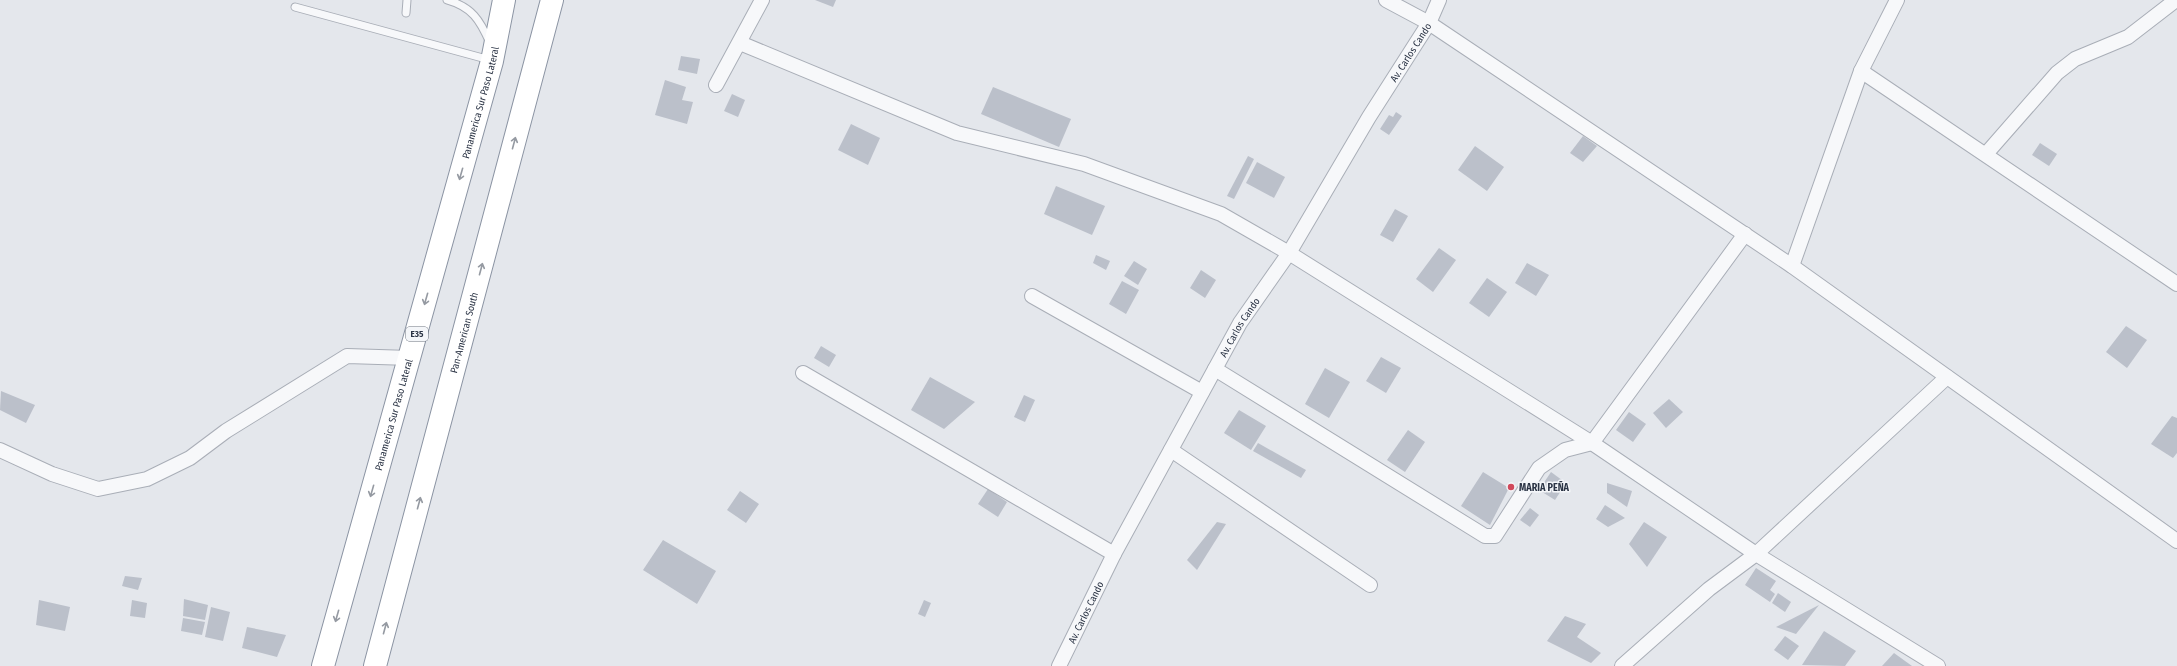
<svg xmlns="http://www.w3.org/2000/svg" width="2177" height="666" font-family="'Fira Sans Condensed',sans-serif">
<rect width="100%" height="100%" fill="#e4e7ec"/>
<!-- building -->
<g fill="#bbc0ca">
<path d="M815,0H836L833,7Z"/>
<path d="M681,56L700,59L697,74L678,70Z"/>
<path d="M665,80L686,87L682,100L693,102L687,124L655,115Z"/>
<path d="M993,87L1071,119L1059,147L981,114Z"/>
<path d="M732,94L745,100L738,117L724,111Z"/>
<path d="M1396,112L1402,116L1389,135L1380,129L1389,115L1393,117Z"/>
<path d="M851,124L880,138L868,165L838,150Z"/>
<path d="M1583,136L1597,146L1583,162L1570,153Z"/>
<path d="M2040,143L2057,154L2049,166L2032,155Z"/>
<path d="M1475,146L1504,167L1487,191L1458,170Z"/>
<path d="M1248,156L1254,159L1234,199L1227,196Z"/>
<path d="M1257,162L1285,177L1274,198L1246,183Z"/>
<path d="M1056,186L1105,206L1092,235L1044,214Z"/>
<path d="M1395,209L1408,216L1393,242L1380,235Z"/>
<path d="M1439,248L1456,260L1433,292L1416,279Z"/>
<path d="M1096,255L1110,261L1106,270L1093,263Z"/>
<path d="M1134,261L1147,269L1138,285L1124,276Z"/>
<path d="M1527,263L1549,275L1536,296L1515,283Z"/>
<path d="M1201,270L1216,280L1205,298L1190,288Z"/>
<path d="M1487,278L1507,292L1489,317L1469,303Z"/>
<path d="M1122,281L1139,290L1126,314L1109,304Z"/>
<path d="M2126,326L2147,340L2127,368L2106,352Z"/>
<path d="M821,346L836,355L829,367L814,358Z"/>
<path d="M1381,357L1401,368L1386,393L1366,381Z"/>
<path d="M1325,368L1350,382L1329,418L1305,404Z"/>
<path d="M930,377L975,402L944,429L911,410Z"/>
<path d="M1,391L35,405L26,423L0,410Z"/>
<path d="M1024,395L1035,400L1025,422L1014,417Z"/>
<path d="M1669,399L1683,412L1666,428L1653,413Z"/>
<path d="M1239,410L1266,426L1251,450L1224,433Z"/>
<path d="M1629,412L1646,424L1633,442L1616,430Z"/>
<path d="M2172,416L2177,418V453L2173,458L2151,444Z"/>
<path d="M1408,430L1425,442L1405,472L1387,460Z"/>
<path d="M1258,443L1306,470L1301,478L1253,451Z"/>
<path d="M1483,472L1509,488L1490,525L1461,506Z"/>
<path d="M1551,472L1566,483L1555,500L1539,490Z"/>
<path d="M1607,483L1632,491L1627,507L1607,493Z"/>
<path d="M988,489L1007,502L998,517L978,504Z"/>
<path d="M740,491L759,504L746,523L727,510Z"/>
<path d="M1605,505L1625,518L1608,527L1596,519Z"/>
<path d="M1530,508L1539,515L1530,527L1520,520Z"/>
<path d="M1217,522L1226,524L1197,570L1187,560Z"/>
<path d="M1644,522L1667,537L1647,567L1629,544Z"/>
<path d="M663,540L716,571L697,604L643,570Z"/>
<path d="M1756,568L1776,581L1770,590L1775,594L1770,602L1745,585Z"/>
<path d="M125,576L142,578L138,590L122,586Z"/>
<path d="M1778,593L1791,602L1785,612L1772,603Z"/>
<path d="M184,599L208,605L205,620L183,616Z"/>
<path d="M39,600L70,607L65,631L36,625Z"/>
<path d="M132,600L147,603L145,618L130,616Z"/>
<path d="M924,600L931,603L925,617L918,614Z"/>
<path d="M1819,605L1796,634L1776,627Z"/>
<path d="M211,607L230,612L223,641L205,637Z"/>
<path d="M1565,616L1586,624L1577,637L1601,653L1591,663L1547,641Z"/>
<path d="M183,618L205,622L202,635L181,631Z"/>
<path d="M247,627L286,635L277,657L242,648Z"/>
<path d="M1824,631L1856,651L1845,666L1802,665Z"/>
<path d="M1785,636L1799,646L1788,660L1774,650Z"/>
<path d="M1894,653L1912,666H1882Z"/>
</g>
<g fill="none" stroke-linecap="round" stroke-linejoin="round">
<!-- lane casing -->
<g stroke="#a9aeb7" stroke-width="9">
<g id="lane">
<path d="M447,0C472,7 480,20 490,43"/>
<path d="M295,7L490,60"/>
<path d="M406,13L407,0"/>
</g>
</g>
<!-- street casing -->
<g stroke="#a9aeb7" stroke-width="16">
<g id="street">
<path d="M1386,0L1429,23L1792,266L2177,541"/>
<path d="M740,43L957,133L1084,164L1221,214L1289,253L1592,443L1756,554L1938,666"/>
<path d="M1861,71L2177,284"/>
<path d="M716,85L762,0"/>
<path d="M1986,154L2057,73L2075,59L2128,37L2176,0"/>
<path d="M1792,266L1861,71L1897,0"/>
<path d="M1032,296L1202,392"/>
<path d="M1215,369L1485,536H1495L1539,468L1565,450L1592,443L1745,234"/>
<path d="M803,373L1114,554"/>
<path d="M0,450L52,474L98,489L147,479L190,458L226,431L347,356L410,358"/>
<path d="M1171,450L1370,585"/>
<path id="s1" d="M1059,666L1114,554L1240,323L1289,253L1369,117L1429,23L1439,0"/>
<path d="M1622,666L1709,589L1756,554L1947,377"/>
</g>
</g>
<!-- highway casing -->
<g stroke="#8b94a3" stroke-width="24">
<g id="highway">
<path id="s2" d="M323,666L492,61L504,0"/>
<path id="s3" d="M375,666L552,0"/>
</g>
</g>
<!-- lane -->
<use href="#lane" stroke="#f7f8fa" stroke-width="7"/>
<!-- street -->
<use href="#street" stroke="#f7f8fa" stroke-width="14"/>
<!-- highway -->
<use href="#highway" stroke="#fff" stroke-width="22"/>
</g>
<!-- one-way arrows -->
<defs><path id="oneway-shaft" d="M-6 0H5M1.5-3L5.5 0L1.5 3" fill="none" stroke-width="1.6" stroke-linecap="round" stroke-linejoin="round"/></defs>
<g stroke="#959aa2">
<use href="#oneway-shaft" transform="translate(514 143) rotate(-75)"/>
<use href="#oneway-shaft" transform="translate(461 174) rotate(106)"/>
<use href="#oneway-shaft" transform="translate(481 269) rotate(-75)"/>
<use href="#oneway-shaft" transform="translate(426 299) rotate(106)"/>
<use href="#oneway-shaft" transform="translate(372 491) rotate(106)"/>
<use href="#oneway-shaft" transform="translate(419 503) rotate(-75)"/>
<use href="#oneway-shaft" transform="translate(337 616) rotate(106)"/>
<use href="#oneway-shaft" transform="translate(385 628) rotate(-75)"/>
</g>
<!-- markers -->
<circle fill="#d1495b" stroke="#f4f6f9" stroke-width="1.5" cx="1511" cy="487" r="4"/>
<g text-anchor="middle" stroke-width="3" stroke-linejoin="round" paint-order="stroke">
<!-- shield labels -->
<rect fill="#f4f6f9" stroke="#676e7b" stroke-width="1" x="406" y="327" width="22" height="14" rx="3"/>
<g font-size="9" font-weight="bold" fill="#2b3445">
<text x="417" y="337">E35</text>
</g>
<!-- street labels -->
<g font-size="10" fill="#2b3445" stroke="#f4f6f9">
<text dy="4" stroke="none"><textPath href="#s1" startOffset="708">Av. Carlos Cando</textPath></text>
<text dy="4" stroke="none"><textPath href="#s2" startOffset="585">Panamerica Sur Paso Lateral</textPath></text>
<text dy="4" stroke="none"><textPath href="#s1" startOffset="384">Av. Carlos Cando</textPath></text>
<text dy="4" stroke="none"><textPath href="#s3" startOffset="345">Pan-American South</textPath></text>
<text dy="4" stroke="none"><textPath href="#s2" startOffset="261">Panamerica Sur Paso Lateral</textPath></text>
<text dy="4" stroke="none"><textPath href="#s1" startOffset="60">Av. Carlos Cando</textPath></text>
</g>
<!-- poi labels -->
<g font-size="10" font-weight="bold" fill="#2b3445" stroke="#f4f6f9" text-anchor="start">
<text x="1519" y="491">MARIA PEÑA</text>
</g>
</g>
</svg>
